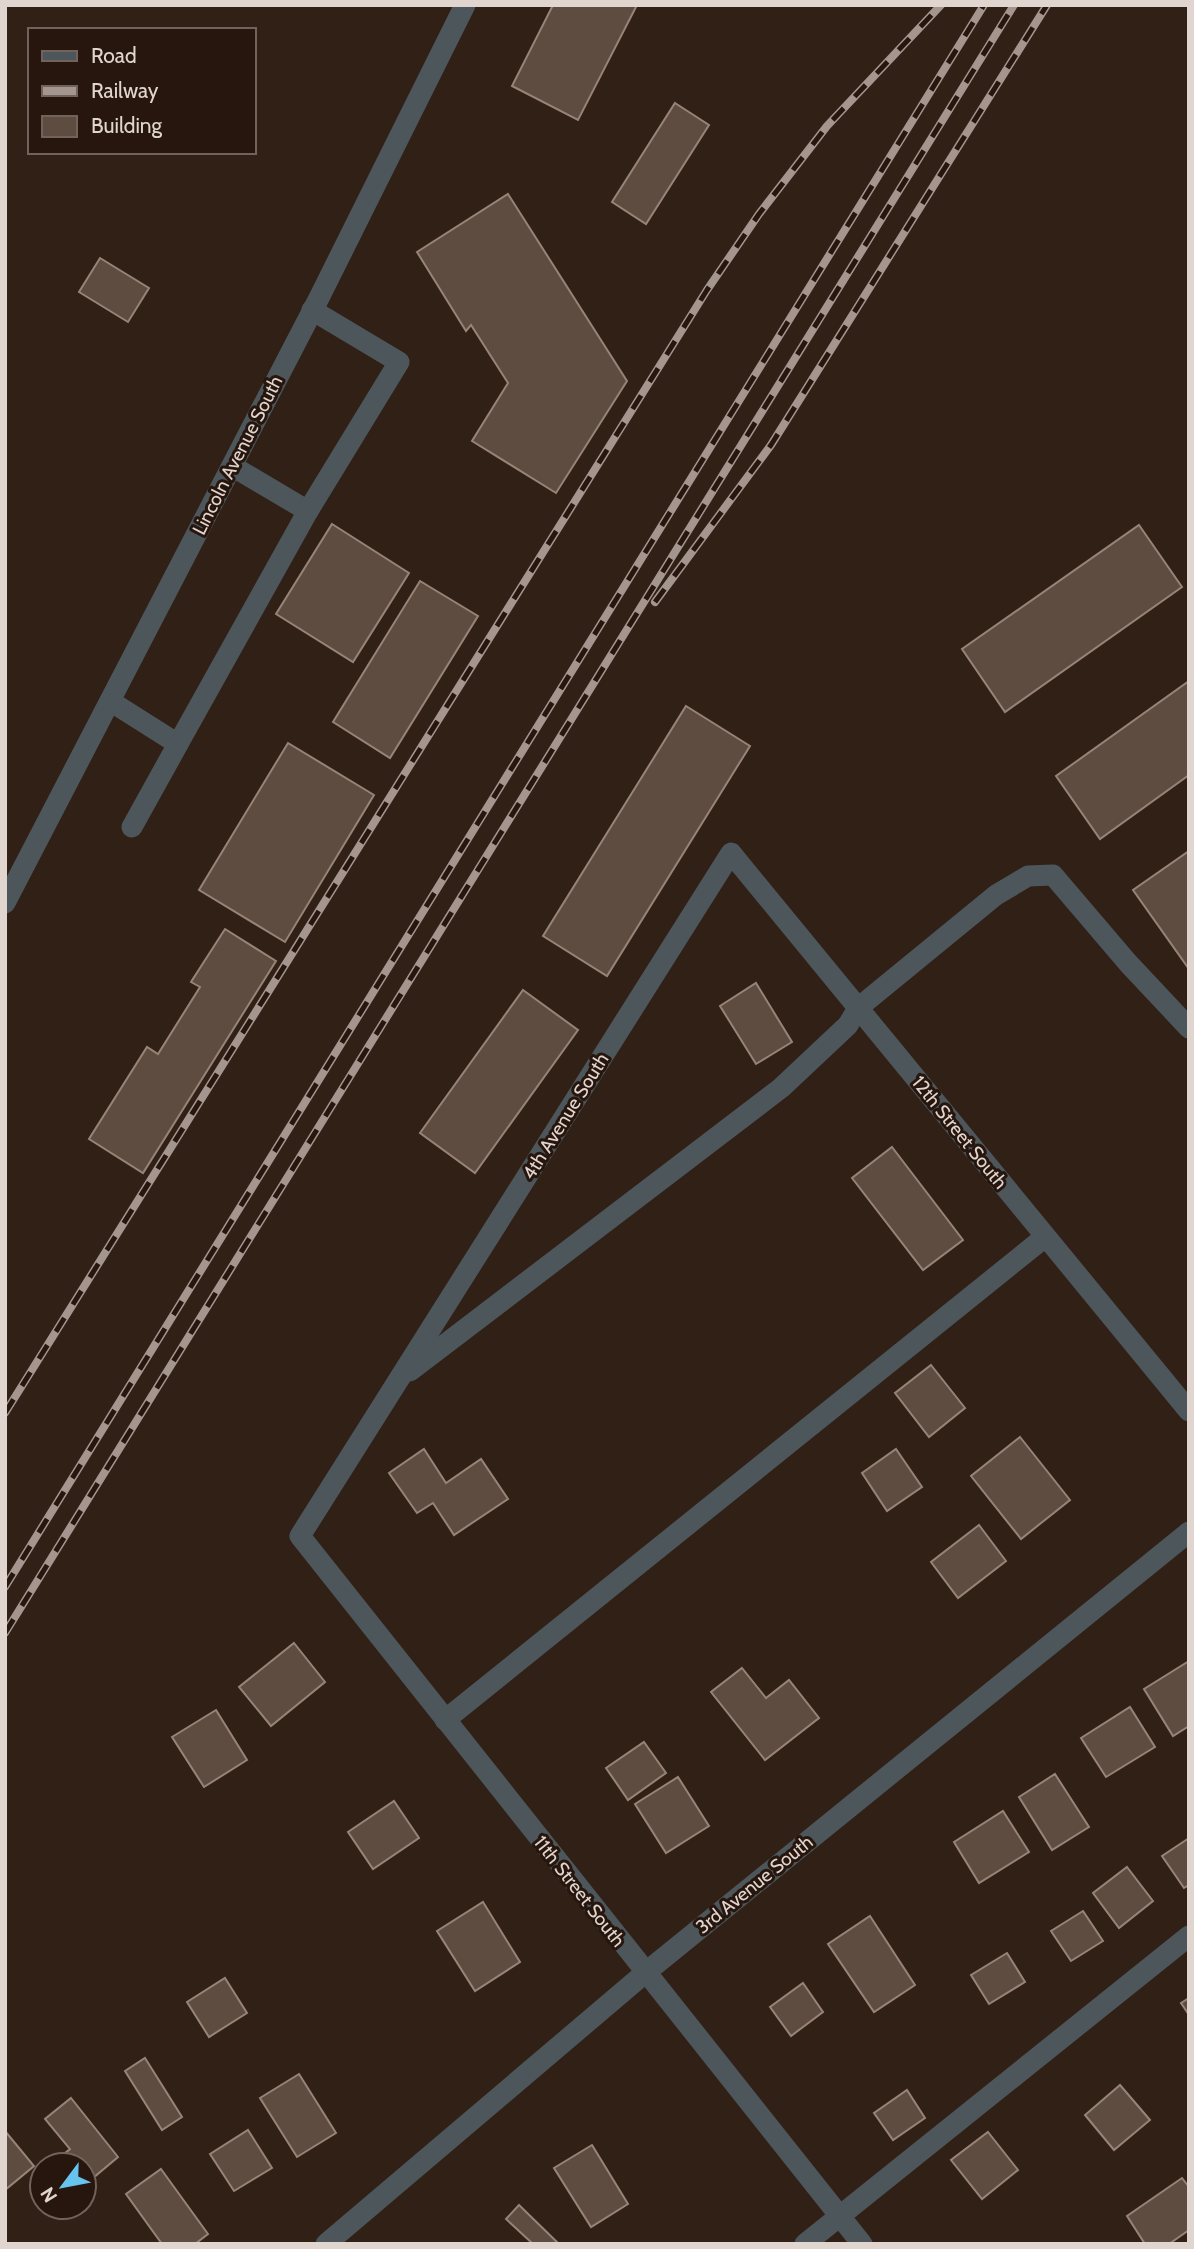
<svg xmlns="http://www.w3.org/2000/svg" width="1194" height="2249" font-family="Cabin,sans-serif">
<rect width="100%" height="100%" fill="#302016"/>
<!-- building -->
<g fill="#5e4c41" stroke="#988378" stroke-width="2">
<path d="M553,5H637L578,120L512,86Z"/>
<path d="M675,103L709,125L646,224L612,202Z"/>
<path d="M508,194L627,381L556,493L472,441L508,383L471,325L466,331L417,252Z"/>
<path d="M100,258L149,288L128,322L79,292Z"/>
<path d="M332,524L409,573L353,662L276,614Z"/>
<path d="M1139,525L1182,587L1005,712L962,649Z"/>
<path d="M420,581L478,616L390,758L333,722Z"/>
<path d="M1189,681V775L1100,839L1056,776Z"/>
<path d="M686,706L750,746L607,976L543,936Z"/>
<path d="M288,743L374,795L285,942L199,890Z"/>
<path d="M1189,851V969L1133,890Z"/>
<path d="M225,929L276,961L143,1173L89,1139L147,1047L158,1054L200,987L191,982Z"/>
<path d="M756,983L792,1042L756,1064L720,1006Z"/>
<path d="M523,990L578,1030L475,1173L420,1133Z"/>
<path d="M892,1147L963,1240L923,1270L852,1178Z"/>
<path d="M931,1365L965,1408L929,1437L895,1393Z"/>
<path d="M1020,1437L1070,1500L1021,1539L971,1476Z"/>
<path d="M424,1449L446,1483L481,1459L508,1499L454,1535L433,1503L417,1513L389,1473Z"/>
<path d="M896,1449L922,1487L887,1511L862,1473Z"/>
<path d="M979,1525L1006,1561L958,1598L931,1562Z"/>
<path d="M294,1643L325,1682L271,1726L239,1687Z"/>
<path d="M1189,1661V1726L1173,1736L1144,1689Z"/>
<path d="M742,1668L766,1698L789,1680L819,1718L765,1760L711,1692Z"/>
<path d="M1130,1707L1155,1747L1106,1777L1081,1738Z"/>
<path d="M216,1710L247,1760L204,1787L172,1737Z"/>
<path d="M644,1742L666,1773L628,1800L606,1768Z"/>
<path d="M1055,1774L1089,1827L1052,1850L1019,1797Z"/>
<path d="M678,1777L709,1826L666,1853L635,1804Z"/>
<path d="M394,1801L419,1838L373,1869L348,1832Z"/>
<path d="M1003,1811L1029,1852L979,1883L954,1842Z"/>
<path d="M1189,1838V1885L1184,1888L1162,1856Z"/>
<path d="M1127,1867L1153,1901L1119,1928L1093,1893Z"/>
<path d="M483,1902L520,1962L475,1991L437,1931Z"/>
<path d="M1083,1911L1103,1941L1071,1961L1051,1931Z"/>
<path d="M870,1916L915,1985L874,2012L828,1944Z"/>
<path d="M1007,1953L1025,1982L989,2004L971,1975Z"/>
<path d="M225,1978L247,2013L209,2037L187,2002Z"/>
<path d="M803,1983L823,2012L791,2036L770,2007Z"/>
<path d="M1189,1998V2015L1181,2003Z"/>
<path d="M145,2058L182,2117L162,2130L125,2071Z"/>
<path d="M299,2074L336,2133L297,2157L260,2098Z"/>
<path d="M1120,2085L1150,2120L1114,2150L1085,2115Z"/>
<path d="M907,2090L925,2118L893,2140L874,2113Z"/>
<path d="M71,2098L118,2157L87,2183L84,2165H73L64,2154L70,2149L45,2119Z"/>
<path d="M248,2130L272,2168L234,2191L210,2154Z"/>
<path d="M5,2131L34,2166L5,2190Z"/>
<path d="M988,2132L1018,2170L982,2199L951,2160Z"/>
<path d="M592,2145L628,2204L591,2227L554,2168Z"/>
<path d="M161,2169L208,2234L195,2244H162L126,2194Z"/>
<path d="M1182,2178L1189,2187V2230L1169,2244H1145L1127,2216Z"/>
<path d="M519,2205L559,2244H533L506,2219Z"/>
</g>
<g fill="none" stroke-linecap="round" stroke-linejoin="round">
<!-- minor -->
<g stroke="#4d565b" stroke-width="21">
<path d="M232,466L308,511"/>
<path d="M110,701L178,744L308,511L399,362L312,310"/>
<path d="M132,827L178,744"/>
<path d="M5,903L319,298L465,5"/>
<path d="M410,1371L781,1088L848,1025L858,1008L996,895L1028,876L1053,875L1128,963L1189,1028"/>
<path d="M445,1720L1045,1237"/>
<path d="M326,2244L645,1973L1189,1532"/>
<path d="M805,2244L1189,1936"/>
<path d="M862,2244L300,1536L731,853L1189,1411"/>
</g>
<!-- rail casing -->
<g stroke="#a4968f" stroke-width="8">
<g id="rail">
<path d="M655,602L771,445L1047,5"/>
<path d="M5,1413L707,290L759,214L827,126L941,5"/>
<path d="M5,1587L984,5"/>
<path d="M5,1633L1014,5"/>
</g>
</g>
<!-- rail -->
<use href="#rail" stroke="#26160d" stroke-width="5" stroke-dasharray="16" stroke-linecap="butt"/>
</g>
<g text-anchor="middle" stroke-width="6" stroke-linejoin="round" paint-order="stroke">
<!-- street labels -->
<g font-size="19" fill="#e1d5cf" stroke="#26160d">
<text transform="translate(237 455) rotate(-63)" y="7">Lincoln Avenue South</text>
<text transform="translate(565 1116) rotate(-58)" y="7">4th Avenue South</text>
<text transform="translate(960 1132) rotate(51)" y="7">12th Street South</text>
<text transform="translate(754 1884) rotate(-39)" y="7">3rd Avenue South</text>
<text transform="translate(580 1891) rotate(52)" y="7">11th Street South</text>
</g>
</g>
<!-- border -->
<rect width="1194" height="2249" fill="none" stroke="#e1d5cf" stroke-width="14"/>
<!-- legend -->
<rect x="28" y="28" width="228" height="126" fill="#26160d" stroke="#71625b" stroke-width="2"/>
<rect x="42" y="51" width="35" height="10" fill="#4d565b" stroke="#71625b" stroke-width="2"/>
<text x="91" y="63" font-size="21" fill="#e1d5cf">Road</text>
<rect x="42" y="86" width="35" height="10" fill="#a4968f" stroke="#71625b" stroke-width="2"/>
<text x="91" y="98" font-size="21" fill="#e1d5cf">Railway</text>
<rect x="42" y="116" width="35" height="21" fill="#5e4c41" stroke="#71625b" stroke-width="2"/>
<text x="91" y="133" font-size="21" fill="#e1d5cf">Building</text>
<!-- north arrow -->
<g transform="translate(63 2186) rotate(238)"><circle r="33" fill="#26160d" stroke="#71625b" stroke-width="2"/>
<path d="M0-5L12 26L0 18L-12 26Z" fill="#66c4ef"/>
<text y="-10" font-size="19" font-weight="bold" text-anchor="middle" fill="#e1d5cf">N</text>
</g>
</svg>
